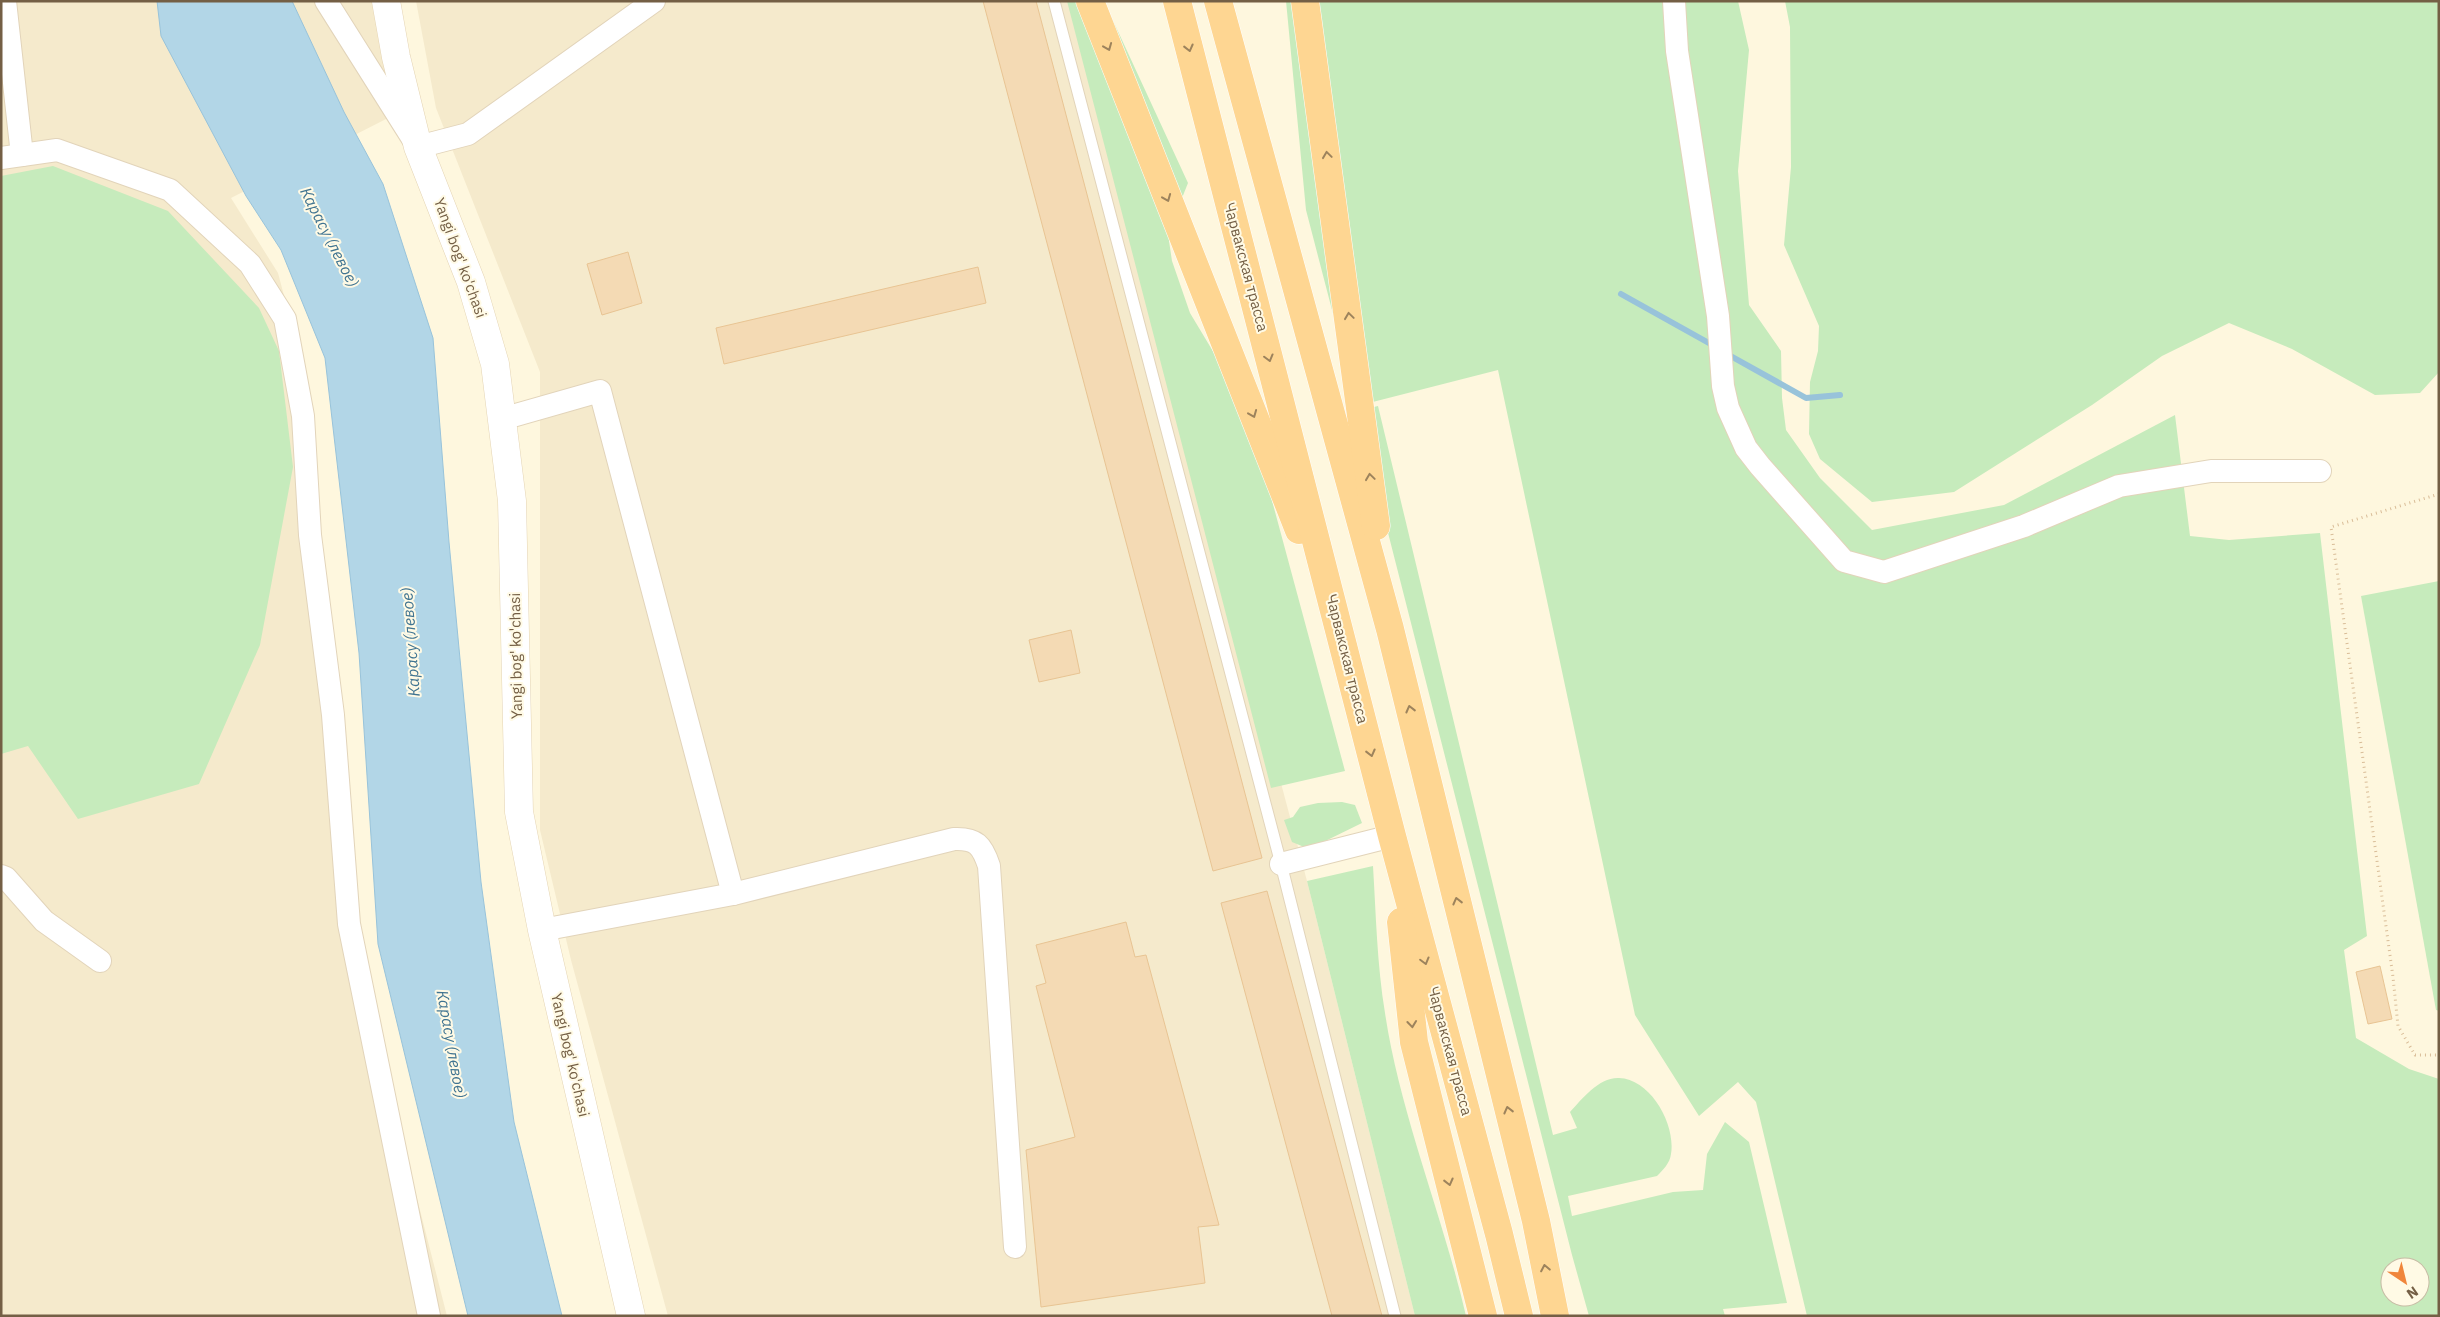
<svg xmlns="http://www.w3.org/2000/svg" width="2440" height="1317" font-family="'IBM Plex Sans',sans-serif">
<rect width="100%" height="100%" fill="#fef7de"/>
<!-- residential -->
<g fill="#f5eacc">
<path d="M1,1H383L390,117L231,198L278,273L308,386L349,932L447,1316H1Z"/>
<path d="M416,1H1073L1307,881L1415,1316H668L571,960L540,830V372L436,108Z"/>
</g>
<!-- green -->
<g fill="#c6ebbc" fill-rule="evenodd">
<path d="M1067,1H1104L1188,183L1172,223L1169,241L1172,261L1190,313L1247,408L1345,771L1271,788Z"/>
<path d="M1286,1H1738L1749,50L1738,171L1749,305L1781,351L1782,398L1786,430L1820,478L1872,530L2004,505L2175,415L2190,536L2229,540L2320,533L2367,936L2344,950L2356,1038L2409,1069L2439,1079V1316H1807L1756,1102L1738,1082L1699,1116L1635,1015L1498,370L1357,406L1306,210ZM2390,1267H2420V1297H2390Z"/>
<path d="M1785,1H2439V372L2420,393L2375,395L2292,349L2229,323L2162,356L2092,405L1954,492L1872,502L1820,459L1809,434L1810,382L1818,351L1819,326L1784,245L1791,167L1790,27Z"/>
<path d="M53,166L168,211L259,308L279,351L293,467L260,645L199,784L78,819L28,746L1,754V176Z"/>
<path d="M1378,406L1553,1135L1577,1128L1570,1112C1582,1099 1599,1077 1619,1078C1651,1079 1676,1125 1671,1154C1670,1163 1663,1170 1657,1176L1568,1196L1572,1216L1673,1192L1703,1190L1707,1154L1725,1122L1749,1142L1787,1303L1723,1309L1725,1316H1589L1572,1255L1357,411Z"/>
<path d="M2439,581V1011L2436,1010L2361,596Z"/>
<path d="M1342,802L1355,805L1362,823L1309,849L1292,842L1284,820L1293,817L1300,807L1318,803Z"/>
<path d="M1373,866C1376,915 1377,964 1385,1013C1400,1114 1443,1216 1466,1316H1415L1307,881Z"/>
</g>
<!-- water -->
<path fill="#b2d6e7" stroke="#98c3da" d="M157,1H292L344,112L383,184L433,338L449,542L481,882L514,1122L562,1316H468L378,944L359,653L325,358L281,250L246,196L161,36Z"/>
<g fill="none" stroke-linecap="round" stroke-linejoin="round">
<!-- stream -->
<g stroke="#98c3da" stroke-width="6">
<path d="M1621,294L1716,347"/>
<path d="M1727,354L1806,398L1840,395"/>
</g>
</g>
<!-- building -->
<g fill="#f4dab4" stroke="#e8c493">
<path d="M983,1H1036L1262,858L1213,871Z"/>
<path d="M628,252L642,303L602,315L587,264Z"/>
<path d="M978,267L986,303L724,364L716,328Z"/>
<path d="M1071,630L1080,673L1039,682L1029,640Z"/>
<path d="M1267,891L1382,1316H1332L1221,903Z"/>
<path d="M1126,922L1135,957L1146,955L1219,1225L1198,1227L1205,1283L1041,1307L1026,1150L1075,1137L1036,986L1046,983L1036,945Z"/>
<path d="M2380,966L2392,1019L2368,1024L2356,972Z"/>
</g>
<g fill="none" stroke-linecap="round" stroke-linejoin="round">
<!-- service casing -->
<g stroke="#e2d4ba" stroke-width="13">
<path id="service" d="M1054,1L1281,864L1395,1316"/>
</g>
<!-- minor casing -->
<g stroke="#e2d4ba" stroke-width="24">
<g id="minor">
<path d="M5,1L22,155"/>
<path d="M326,1L418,147L468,134L654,1"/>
<path d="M1674,1L1677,51L1718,316L1723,386L1728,408L1746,448L1760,466L1844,561L1884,572L2024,526L2119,486L2211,471H2320"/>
<path d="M1,158L57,150L170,190L250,264L285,319L303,416L310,535L333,715L349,924L429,1316"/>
<path d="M502,419L600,391L733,894"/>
<path d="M1281,864L1392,836"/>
<path d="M1,876L6,878L44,921L100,961"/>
<path d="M542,930L733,894L954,839C976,838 982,845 989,866L1015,1247"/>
</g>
</g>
<!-- secondary casing -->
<g stroke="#e4d4b4" stroke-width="29">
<path id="secondary" d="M386,1L396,57L418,147L471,282L495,364L512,501L519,812L542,930L631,1316"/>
</g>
<!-- trunk casing -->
<g stroke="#fff" stroke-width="29">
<g id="trunk">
<path d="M1090,1L1299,530"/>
<path d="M1177,1L1392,836L1499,1234L1519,1316"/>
<path d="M1218,1L1390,629L1536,1221L1555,1316"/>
<path d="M1305,1L1376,526"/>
<path d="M1401,922L1414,1042L1483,1316"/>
</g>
</g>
<!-- path -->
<path stroke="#d9bd98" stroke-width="3" stroke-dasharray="1 4" stroke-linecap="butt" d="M2439,494L2331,527L2393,977L2398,1026L2415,1055H2439"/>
<!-- service -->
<use href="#service" stroke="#fff" stroke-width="11"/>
<!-- minor -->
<use href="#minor" stroke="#fff" stroke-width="22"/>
<!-- secondary -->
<use href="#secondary" stroke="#fff" stroke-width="28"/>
<!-- trunk -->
<use href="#trunk" stroke="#fed692" stroke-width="28"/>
</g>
<!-- one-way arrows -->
<defs><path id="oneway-chevron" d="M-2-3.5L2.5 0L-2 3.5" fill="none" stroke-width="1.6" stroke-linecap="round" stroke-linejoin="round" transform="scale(1.25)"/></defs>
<g stroke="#9d835c">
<use href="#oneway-chevron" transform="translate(1108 47) rotate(68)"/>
<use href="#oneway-chevron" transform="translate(1189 48) rotate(76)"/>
<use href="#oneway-chevron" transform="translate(1327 155) rotate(-98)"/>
<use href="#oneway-chevron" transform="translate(1167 198) rotate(68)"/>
<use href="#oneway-chevron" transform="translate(1349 316) rotate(-98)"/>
<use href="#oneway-chevron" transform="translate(1269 358) rotate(75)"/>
<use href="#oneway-chevron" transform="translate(1253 414) rotate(68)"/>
<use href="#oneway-chevron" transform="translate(1370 477) rotate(-98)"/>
<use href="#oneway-chevron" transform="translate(1410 709) rotate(-104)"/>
<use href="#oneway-chevron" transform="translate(1371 753) rotate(76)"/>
<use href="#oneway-chevron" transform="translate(1457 901) rotate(-104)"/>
<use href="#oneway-chevron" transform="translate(1425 961) rotate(75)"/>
<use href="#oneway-chevron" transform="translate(1412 1024) rotate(84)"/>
<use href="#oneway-chevron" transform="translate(1508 1110) rotate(-104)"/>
<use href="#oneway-chevron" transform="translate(1449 1182) rotate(76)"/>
<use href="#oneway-chevron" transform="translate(1545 1268) rotate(-101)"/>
</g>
<g text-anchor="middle" stroke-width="4" stroke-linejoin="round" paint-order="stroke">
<!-- street labels -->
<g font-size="15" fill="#745f45" stroke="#fffae5">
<text transform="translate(460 258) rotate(70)" y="5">Yangi bog' ko'chasi</text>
<text transform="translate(1246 267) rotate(75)" y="5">Чарвакская трасса</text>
<text transform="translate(516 656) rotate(-91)" y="5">Yangi bog' ko'chasi</text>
<text transform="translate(1347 659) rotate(76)" y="5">Чарвакская трасса</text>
<text transform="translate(1450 1051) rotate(75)" y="5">Чарвакская трасса</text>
<text transform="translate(570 1055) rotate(77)" y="5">Yangi bog' ko'chasi</text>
</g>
<!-- water labels -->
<g font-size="16" font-style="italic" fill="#407491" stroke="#fffae5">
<text transform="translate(330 237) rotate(63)" y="6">Карасу (левое)</text>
<text transform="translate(410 642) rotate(-94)" y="6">Карасу (левое)</text>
<text transform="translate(452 1044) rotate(80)" y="6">Карасу (левое)</text>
</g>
</g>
<!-- border -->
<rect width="2440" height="1317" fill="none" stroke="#745f45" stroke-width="5"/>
<!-- north arrow -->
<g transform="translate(2405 1282) rotate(145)"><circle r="24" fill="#fffae5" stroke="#c7bca5"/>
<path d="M0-4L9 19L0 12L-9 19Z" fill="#f0863b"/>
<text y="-8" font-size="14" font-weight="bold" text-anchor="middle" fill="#745f45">N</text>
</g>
</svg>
